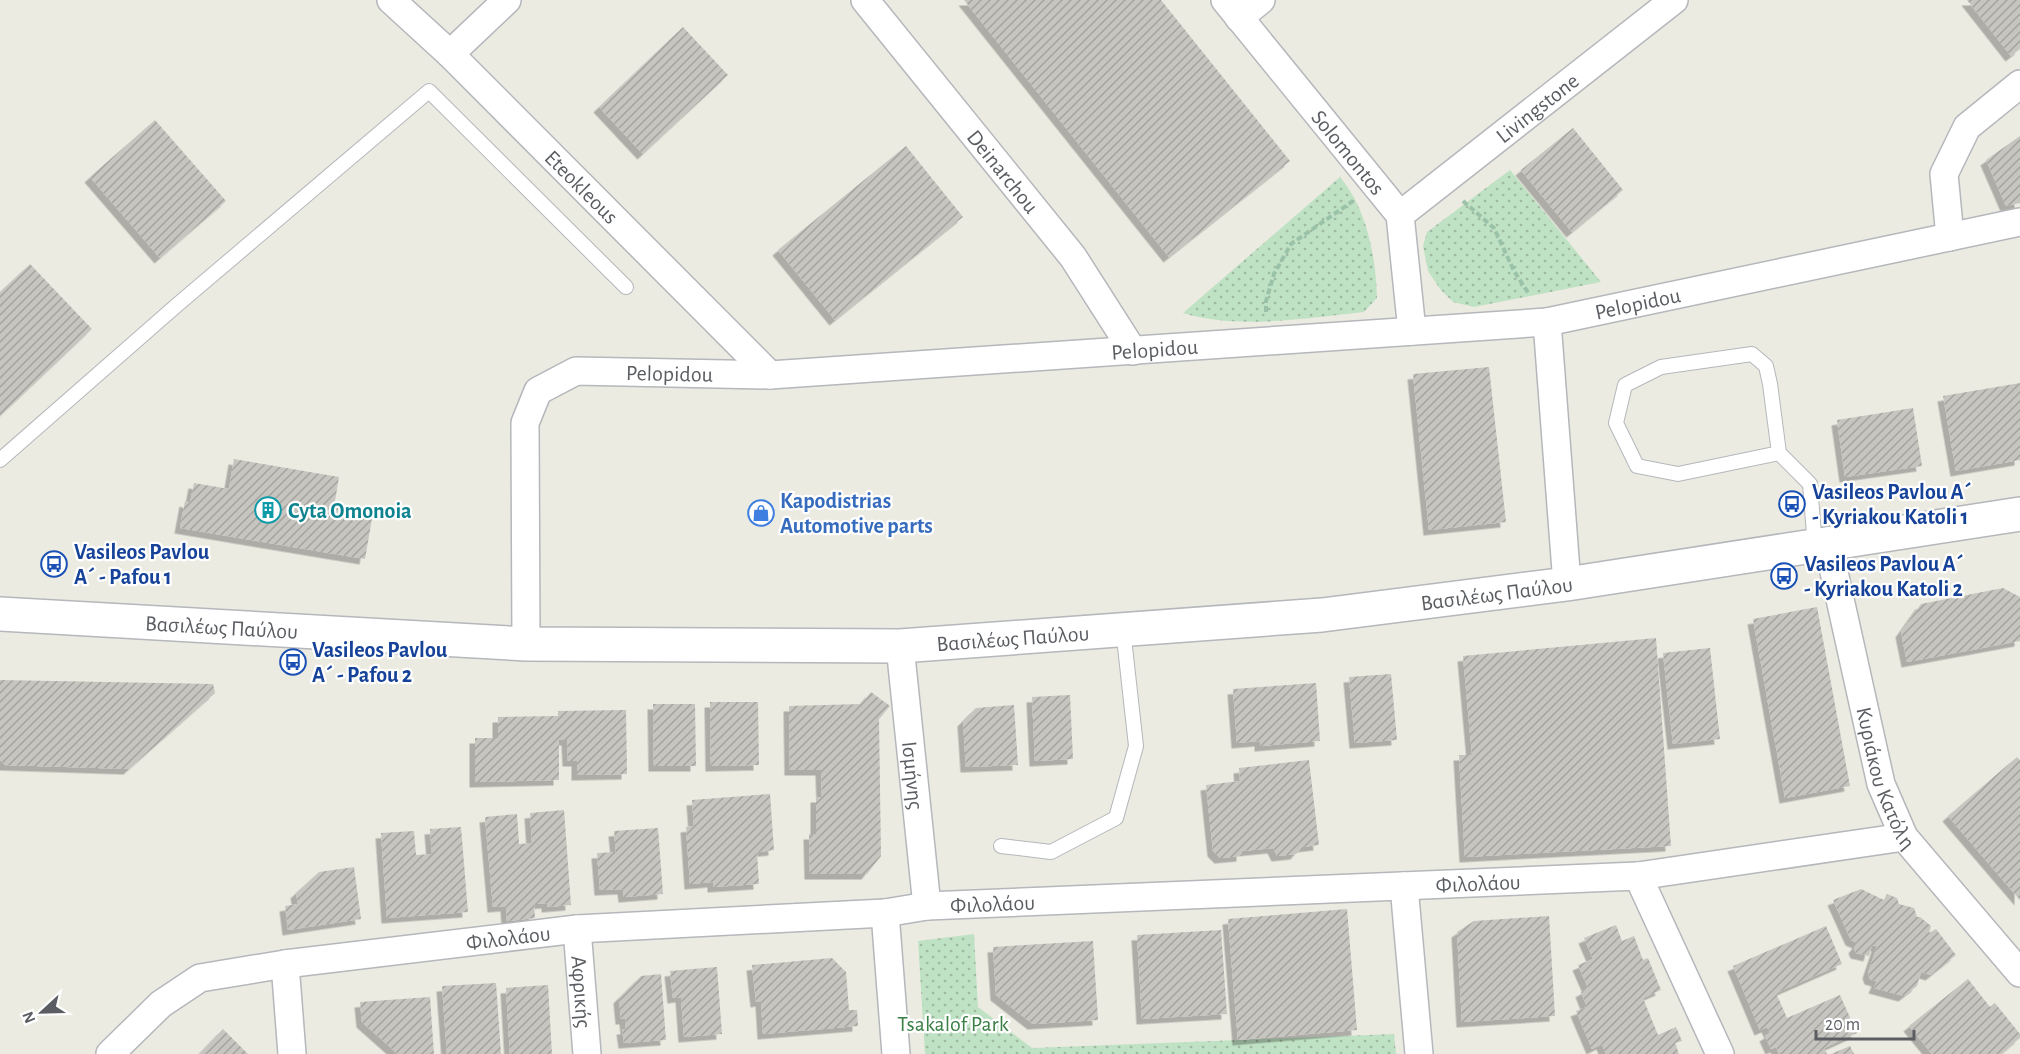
<svg xmlns="http://www.w3.org/2000/svg" width="2020" height="1054" font-family="'Alegreya Sans',sans-serif">
<defs>
<pattern id="park-dots" width="8" height="8" patternUnits="userSpaceOnUse" patternTransform="scale(1.5)"><rect width="8" height="8" fill="#c0e2c4"/><path d="M2 2h.1M6 6h.1" fill="none" stroke="#9fbaa3" stroke-width="1.8" stroke-linecap="round"/></pattern>
<pattern id="building-hatch" width="6" height="6" patternUnits="userSpaceOnUse" patternTransform="scale(1.5)"><rect width="6" height="6" fill="#c7c5bf"/><path d="M-1 1l2-2M0 6l6-6M5 7l2-2" fill="none" stroke="#a5a39f"/></pattern>
<filter id="shadow"><feDropShadow dx="-5.5" dy="5.5" stdDeviation="0" flood-color="#0004"/></filter>
</defs>
<rect width="100%" height="100%" fill="#ecebe2"/>
<!-- park -->
<g fill="url(#park-dots)">
<path d="M1510,170L1601,282L1474,307L1453,302L1440,289L1428,271L1423,246L1427,232Z"/>
<path d="M1340,177C1367,209 1376,257 1377,298L1364,312C1307,318 1238,330 1183,313Z"/>
<path d="M974,934L978,1007L1032,1048L1394,1034L1396,1054H925L918,941Z"/>
</g>
<!-- building -->
<g fill="url(#building-hatch)" filter="url(#shadow)">
<path d="M964,0H1161L1290,161L1169,257Z"/>
<path d="M1967,0H2020V49L2011,56Z"/>
<path d="M683,27L728,75L643,154L599,107Z"/>
<path d="M155,120L226,201L160,258L90,177Z"/>
<path d="M1573,128L1623,190L1572,232L1521,170Z"/>
<path d="M2020,136V203L2006,206L1986,160Z"/>
<path d="M906,146L963,217L835,320L778,250Z"/>
<path d="M30,264L92,329L0,416V292Z"/>
<path d="M1489,367L1506,522L1429,530L1413,374Z"/>
<path d="M2020,383V460L1956,471L1943,396Z"/>
<path d="M1913,408L1922,466L1845,477L1837,420Z"/>
<path d="M234,459L339,477L334,507L373,513L365,559L180,528L185,501L190,503L194,483L229,489Z"/>
<path d="M2003,588L2020,597V641L1907,662L1901,632L1921,604Z"/>
<path d="M1817,607L1850,786L1785,798L1753,619Z"/>
<path d="M1656,638L1671,846L1465,857L1459,755H1472L1463,656Z"/>
<path d="M1710,648L1720,739L1673,744L1663,653Z"/>
<path d="M1391,674L1397,740L1355,743L1349,677Z"/>
<path d="M0,680L213,684L215,693L129,769L5,765L0,760Z"/>
<path d="M1316,683L1320,741L1260,746V741L1237,743L1233,689Z"/>
<path d="M871,692L890,706L879,719L881,856L867,874H810L809,834H816V797H822L821,770H790L789,706L861,704Z"/>
<path d="M1070,695L1073,759L1035,761L1032,697Z"/>
<path d="M710,702H758L759,765L711,766Z"/>
<path d="M653,704H695L696,766H654Z"/>
<path d="M1014,705L1018,765L966,767L963,721L976,708Z"/>
<path d="M626,710L627,774L577,775V761H568L567,740H559V780L475,782V738H498V717L558,716V711Z"/>
<path d="M2017,757L2020,760V900L1948,816Z"/>
<path d="M1309,760L1319,845L1302,847L1296,854L1277,856L1273,848L1242,851V856L1220,858L1213,851L1206,785L1240,781L1239,768Z"/>
<path d="M770,794L774,850L757,852L759,884L713,887V882L690,884L686,827L694,826L692,800Z"/>
<path d="M564,810L571,905L547,907V903L534,904L535,918L507,921L506,906L493,907L485,817L517,814L519,844L532,843L530,813Z"/>
<path d="M461,827L468,912L387,918L381,833L414,831L416,855L432,854L430,829Z"/>
<path d="M658,828L663,894L624,897L623,889L600,890L597,853L616,852L614,831Z"/>
<path d="M354,867L361,919L288,930L285,906L298,904L296,893L319,872Z"/>
<path d="M1861,889L1884,900L1887,894L1897,898L1899,904L1914,908L1917,917H1920L1931,926L1929,933L1936,929L1956,955L1931,975L1921,972L1917,986L1904,996L1874,988L1877,981L1870,979L1868,973L1877,946L1872,945L1869,956L1856,953L1854,948L1858,943L1851,940L1833,900Z"/>
<path d="M1347,909L1357,1030L1238,1040L1228,919Z"/>
<path d="M1549,916L1555,1016L1462,1022L1457,932L1474,921Z"/>
<path d="M1616,925L1622,941L1634,936L1643,960L1648,958L1661,990L1643,998L1658,1035L1676,1027L1682,1041L1675,1043L1679,1054H1606L1602,1044L1592,1049L1576,1011L1587,1007L1581,992L1588,988L1578,965L1593,959L1584,938Z"/>
<path d="M1826,926L1842,964L1776,993L1787,1018L1840,995L1857,1033L1824,1048L1827,1054H1779L1776,1047L1771,1049L1765,1036L1770,1033L1767,1027L1760,1030L1733,966Z"/>
<path d="M1221,930L1227,1014L1142,1019L1137,935Z"/>
<path d="M1093,941L1098,1020L1033,1024L996,995L993,947Z"/>
<path d="M832,958L846,972L849,1010H857L858,1026L763,1034L761,1001L756,1002L752,965Z"/>
<path d="M717,967L722,1034L684,1037L681,997L673,998L670,971Z"/>
<path d="M661,974L666,1040L624,1043L622,1029H626L625,1019H621L619,998L641,976Z"/>
<path d="M1968,979L1990,1007L1995,1003L2020,1034V1038L2001,1054H1932L1909,1026Z"/>
<path d="M496,983L501,1054H447L442,986Z"/>
<path d="M548,985L552,1054H510L506,988Z"/>
<path d="M430,997L434,1054H398L362,1022L360,1002Z"/>
<path d="M223,1029L248,1054H199Z"/>
<path d="M1850,1046L1854,1054H1831Z"/>
</g>
<g fill="none" stroke-linecap="round" stroke-linejoin="round">
<!-- service casing -->
<g stroke="#b4b7bb" stroke-width="16">
<g id="service">
<path d="M1779,453L1678,474L1637,466L1616,423L1625,385L1661,367L1752,354L1766,366L1770,384L1779,453L1810,484L1815,547"/>
<path d="M0,460L177,305L429,91L626,287"/>
<path d="M1001,846L1051,852L1116,818L1136,746L1123,629"/>
</g>
</g>
<!-- minor casing -->
<g stroke="#b4b7bb" stroke-width="30">
<g id="minor">
<path id="s1" d="M391,0L450,54L770,375"/>
<path id="s2" d="M865,0L1073,257L1133,351"/>
<path id="s3" d="M1225,0L1400,215L1412,331"/>
<path d="M1239,18L1261,0"/>
<path d="M450,54L507,0"/>
<path id="s4" d="M1400,215L1674,0"/>
<path d="M1950,237L1944,174L1967,127L2020,84"/>
<path d="M1547,322L1567,584"/>
<path id="s5" d="M1828,545L1881,784L1904,837L2020,973"/>
<path id="s6" d="M526,644L525,423L538,391L576,371L770,375L1547,322L2020,222"/>
<path id="s7" d="M900,646L927,906"/>
<path d="M1638,876L1720,1054"/>
<path d="M1404,886L1419,1054"/>
<path d="M885,913L896,1054"/>
<path id="s8" d="M577,929L587,1054"/>
<path d="M285,964L292,1054"/>
<path id="s9" d="M110,1054L161,1004L200,978L285,964L577,929L885,913L927,906L1638,876L1904,837"/>
</g>
</g>
<!-- tertiary casing -->
<g stroke="#b4b7bb" stroke-width="36">
<g id="tertiary">
<path id="s10" d="M0,614L526,644L900,646L1322,615L1567,584L2020,514"/>
</g>
</g>
<!-- path -->
<g stroke="#9ac2a9" stroke-width="4" stroke-dasharray="6 3" stroke-linecap="butt">
<path d="M1463,201L1494,228L1514,271L1529,294"/>
<path d="M1266,312V301L1274,274L1291,244L1353,201"/>
</g>
<!-- service -->
<use href="#service" stroke="#fff" stroke-width="14"/>
<!-- minor -->
<use href="#minor" stroke="#fff" stroke-width="27"/>
<!-- tertiary -->
<use href="#tertiary" stroke="#fff" stroke-width="33"/>
</g>
<!-- icons -->
<defs>
<g id="bus-ring" transform="scale(1.35)"><circle r="9.5" fill="#fff" stroke="#1a4fb4" stroke-width="1.5"/><path d="M-5-6H5V4H4V6H2V4H-2V6H-4V4H-5ZM-3.5-4V0h7V-4ZM-3.5 1.2v1.5H-2V1.2ZM2 1.2v1.5H3.5V1.2Z" fill="#1a4fb4"/></g>
<g id="building-ring" transform="scale(1.35)"><circle r="9.5" fill="#fff" stroke="#0f9aa8" stroke-width="1.5"/><path d="M-4-6H4V6H1V3H-1V6H-4ZM-2.5-4.3h1.7v1.8h-1.7ZM.8-4.3h1.7v1.8H.8ZM-2.5-1h1.7V.8h-1.7ZM.8-1h1.7V.8H.8Z" fill="#0f9aa8"/></g>
<g id="shop-ring" transform="scale(1.35)"><circle r="9.5" fill="#fff" stroke="#3f7fe0" stroke-width="1.5"/><path d="M-5-2.5h2.3a2.7 3.5 0 0 1 5.4 0H5L5.5 6h-11ZM-1.5-2.5h3a1.5 2.3 0 0 0-3 0Z" fill="#3f7fe0"/></g>
</defs>
<g fill-rule="evenodd">
<use href="#bus-ring" x="1792" y="504"/>
<use href="#building-ring" x="268" y="510"/>
<use href="#shop-ring" x="761" y="513"/>
<use href="#bus-ring" x="54" y="564"/>
<use href="#bus-ring" x="1784" y="576"/>
<use href="#bus-ring" x="293" y="662"/>
</g>
<g text-anchor="middle" stroke-width="4.5" stroke-linejoin="round" paint-order="stroke">
<!-- street labels -->
<g font-size="22" fill="#5a5d62" stroke="#fff">
<text dy="8" stroke="none"><textPath href="#s4" startOffset="174">Livingstone</textPath></text>
<text dy="8" stroke="none"><textPath href="#s3" startOffset="196">Solomontos</textPath></text>
<text dy="8" stroke="none"><textPath href="#s2" startOffset="220">Deinarchou</textPath></text>
<text dy="8" stroke="none"><textPath href="#s1" startOffset="267">Eteokleous</textPath></text>
<text dy="8" stroke="none"><textPath href="#s6" startOffset="1364">Pelopidou</textPath></text>
<text dy="8" stroke="none"><textPath href="#s6" startOffset="878">Pelopidou</textPath></text>
<text dy="8" stroke="none"><textPath href="#s6" startOffset="392">Pelopidou</textPath></text>
<text dy="8" stroke="none"><textPath href="#s10" startOffset="1500">Βασιλέως Παύλου</textPath></text>
<text dy="8" stroke="none"><textPath href="#s10" startOffset="222">Βασιλέως Παύλου</textPath></text>
<text dy="8" stroke="none"><textPath href="#s10" startOffset="1014">Βασιλέως Παύλου</textPath></text>
<text dy="8" stroke="none"><textPath href="#s7" startOffset="130">Ισμήνης</textPath></text>
<text dy="8" stroke="none"><textPath href="#s5" startOffset="240">Κυριάκου Κατόλη</textPath></text>
<text dy="8" stroke="none"><textPath href="#s9" startOffset="1401">Φιλολάου</textPath></text>
<text dy="8" stroke="none"><textPath href="#s9" startOffset="915">Φιλολάου</textPath></text>
<text dy="8" stroke="none"><textPath href="#s9" startOffset="429">Φιλολάου</textPath></text>
<text dy="8" stroke="none"><textPath href="#s8" startOffset="63">Αφρικής</textPath></text>
</g>
<!-- transit labels -->
<g font-size="22" font-weight="bold" fill="#164399" stroke="#fff" text-anchor="start">
<text x="1812" y="499">Vasileos Pavlou A´<tspan x="1812" dy="25">- Kyriakou Katoli 1</tspan></text>
<text x="74" y="559">Vasileos Pavlou<tspan x="74" dy="25">A´ - Pafou 1</tspan></text>
<text x="1804" y="571">Vasileos Pavlou A´<tspan x="1804" dy="25">- Kyriakou Katoli 2</tspan></text>
<text x="312" y="657">Vasileos Pavlou<tspan x="312" dy="25">A´ - Pafou 2</tspan></text>
</g>
<!-- shop labels -->
<g font-size="22" font-weight="bold" fill="#366cbe" stroke="#fff" text-anchor="start">
<text x="780" y="508">Kapodistrias<tspan x="780" dy="25">Automotive parts</tspan></text>
</g>
<!-- culture labels -->
<g font-size="22" font-weight="bold" fill="#0d838f" stroke="#fff" text-anchor="start">
<text x="288" y="518">Cyta Omonoia</text>
</g>
<!-- park labels -->
<g font-size="22" fill="#3b8046" stroke="#fff">
<text x="953" y="1031">Tsakalof Park</text>
</g>
</g>
<!-- north arrow -->
<g transform="translate(42 1012) rotate(248)" stroke="#ffffff" stroke-width="4.5" paint-order="stroke">
<path d="M0-4.5L10 22L0 15L-10 22Z" fill="#5a5d62"/>
<text y="-9" font-size="16" font-weight="bold" text-anchor="middle" fill="#5a5d62">N</text>
</g>
<!-- scale -->
<path d="M1816 1030v9h98v-9" fill="none" stroke="#5a5d62" stroke-width="3"/>
<text x="1825" y="1030" font-size="18" fill="#5a5d62" stroke="#ffffff" stroke-width="4.5" paint-order="stroke">20 m</text>
</svg>
